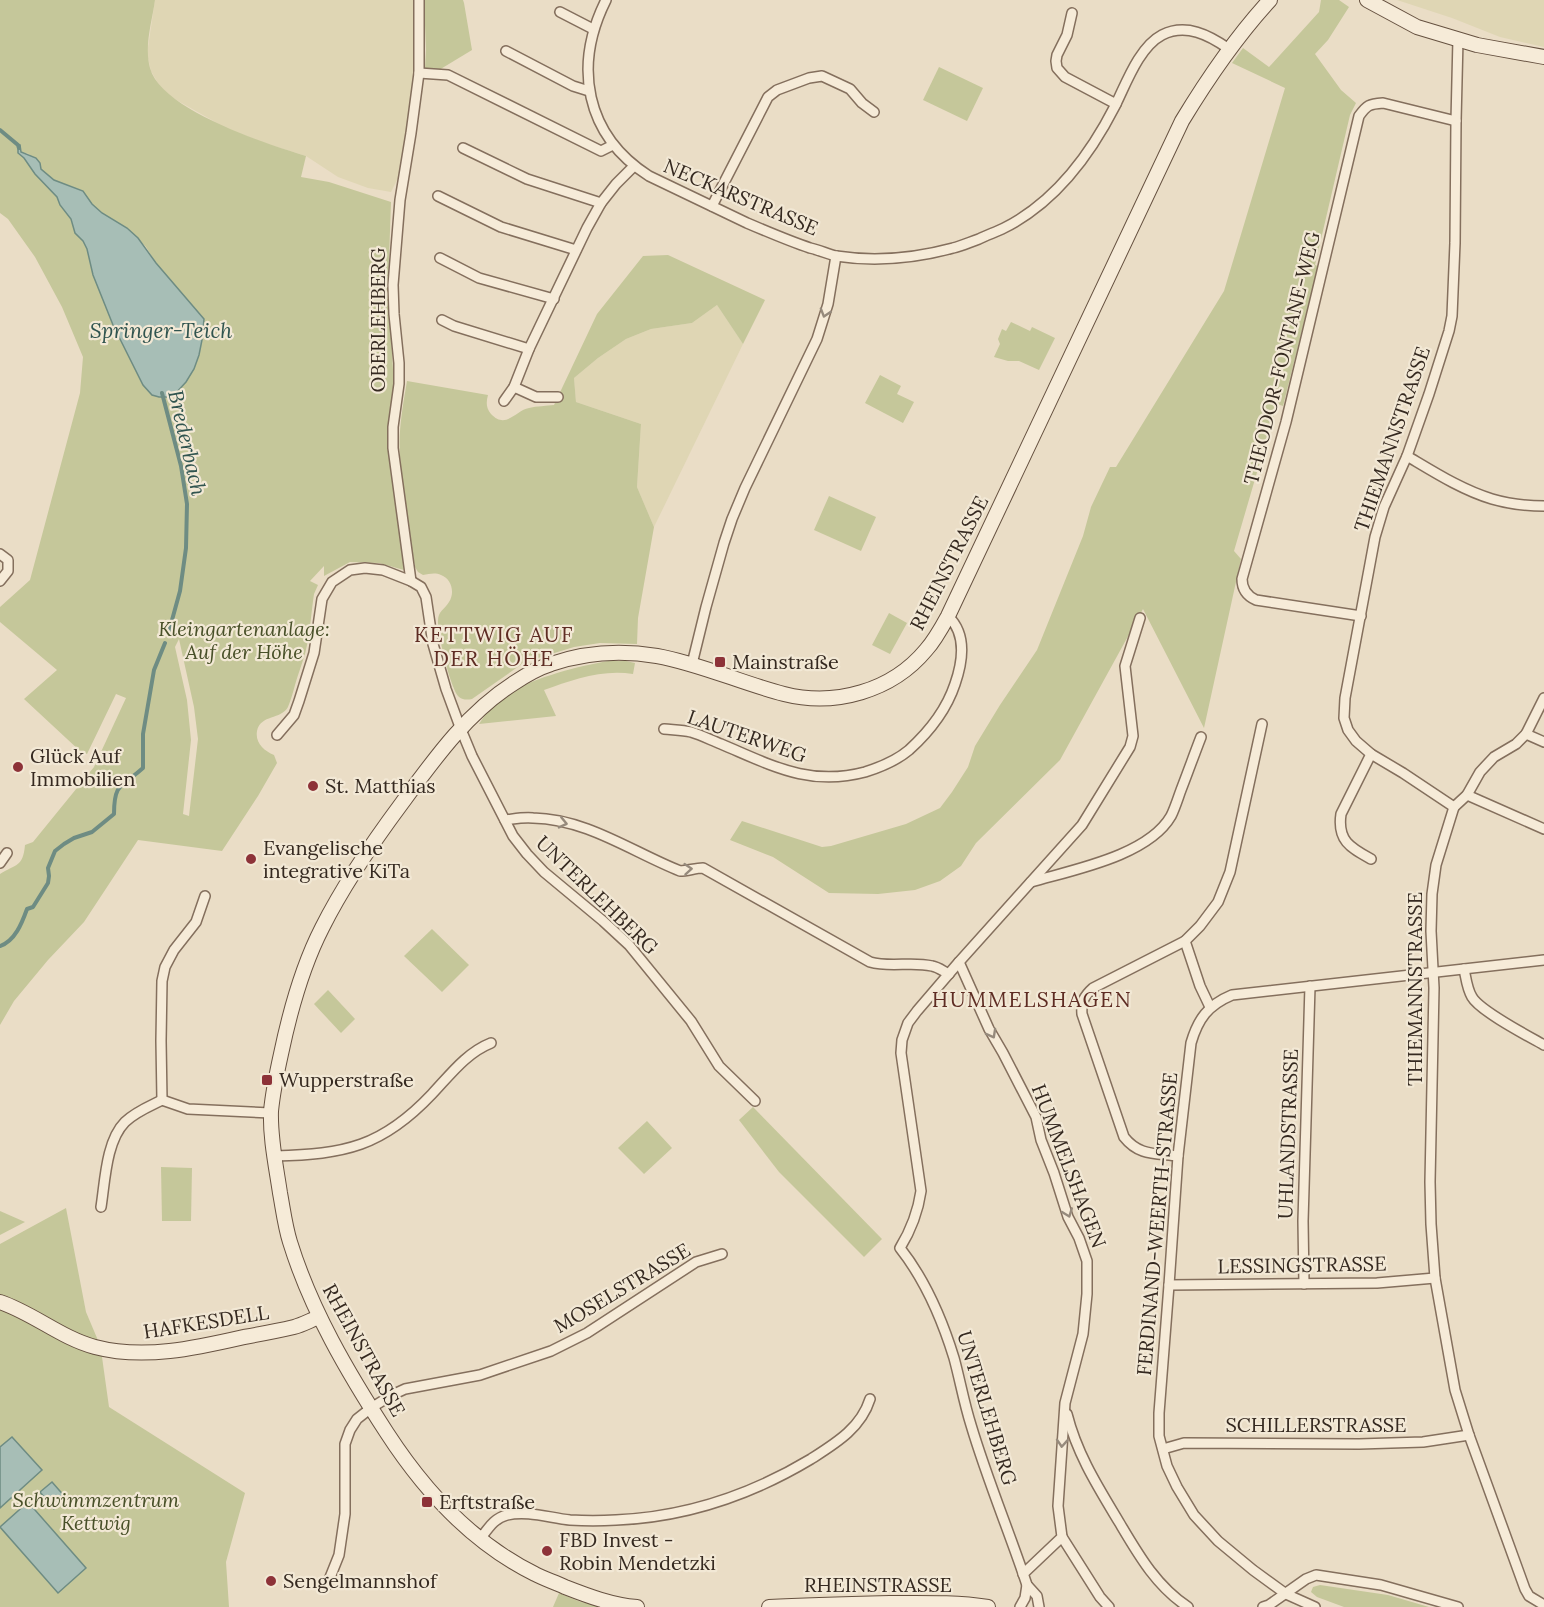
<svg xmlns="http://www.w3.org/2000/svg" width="1544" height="1607" font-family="Lora,serif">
<rect width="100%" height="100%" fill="#eaddc6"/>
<!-- farmland -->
<g fill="#dfd6b4">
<path d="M155,0H413L414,86L398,178L391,192L368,188L338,177L306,156L264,143L226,128L171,97L159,85L151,71L147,54Z"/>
<path d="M1397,0H1544V47L1500,37L1452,18Z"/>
<path d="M717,305L743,344L654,527L637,487L641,424L576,402L574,378L598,358L626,339L651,329L692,323Z"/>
</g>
<!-- green -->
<g fill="#c5c79a" fill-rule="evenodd">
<path d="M0,0H155C152,22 144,46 150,68C161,110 267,144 306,156L301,177L329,182L391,202L388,288L394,386L388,435L404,570L379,563L350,562L324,576V566L310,581L318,585L314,594C311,614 310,635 305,654C302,664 298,674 295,685C293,692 291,700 288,707C281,720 261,714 257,731C255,743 264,751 274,755L277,763L258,796L222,851L138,840L84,922L48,960L14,1001L0,1025V874C16,864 23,867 25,845L33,842L94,767L126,698L116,694L87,754L80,751L24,699L57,670L0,622V607L30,580L80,393L83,357L62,307L35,257L8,219L0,213ZM20,145L21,152L29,154L40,169L54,180L83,191L92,204L102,213L127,228L146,247L156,263L204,319L202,340L194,369L93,275L87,249L83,241L75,233L71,219L60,205L57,197L35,174L24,158L18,153ZM179,639L194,707L198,739L189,816L183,814L191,740L187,700L175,647Z"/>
<path d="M424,0H463L464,3L472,50L439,70L425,68L426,50Z"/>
<path d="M1321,0H1339L1349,7L1328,40L1315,54L1341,90L1356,103L1350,115L1315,265L1318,266L1283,406L1277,404L1234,551L1241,559L1204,728L1143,609L1060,760L976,843L961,866L940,881L915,890L878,894L829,893L773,857L730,840L742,821L822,847L831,846L906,824L940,808L952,792L968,767L975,746L1000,705L1037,650L1083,536L1091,507L1110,467H1116L1224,291L1285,88L1232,63L1243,48L1269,67L1319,12Z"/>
<path d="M939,67L983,88L967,121L923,100Z"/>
<path d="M668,255L765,300L743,344L717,305L692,323L651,329L626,339L598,358L574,378L576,402L641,424L637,487L654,527L638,618L637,644L600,643L574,647L525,662L472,699C467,700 463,700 459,697C451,691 437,632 438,621C438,611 444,610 449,602C455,593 452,579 441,575C435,572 429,574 423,575L418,572L415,567C409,530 402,493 400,456C398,431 403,405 407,381L488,395C486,402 486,408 491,414C506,430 516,410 529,408C537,406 546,406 554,405L597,314L643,256Z"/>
<path d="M1011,322L1030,331L1032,327L1055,338L1039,370L1019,361H1008L994,357L1000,344L998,339L1002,329L1006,331Z"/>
<path d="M880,375L901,386L897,394L914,402L903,423L865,403Z"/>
<path d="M829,496L876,517L861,551L814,530Z"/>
<path d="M889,613L907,623L890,654L872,645Z"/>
<path d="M608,661H626L635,663L633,674C602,669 572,680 544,690L556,716L479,724C483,718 488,711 493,705C518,681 574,667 608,661Z"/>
<path d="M432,929L469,965L442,992L404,956Z"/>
<path d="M328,990L355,1019L341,1033L314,1004Z"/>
<path d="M753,1107L882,1239L864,1257L779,1172L739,1120Z"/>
<path d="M647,1121L672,1148L644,1174L618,1148Z"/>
<path d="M161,1167L192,1168L191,1221H162Z"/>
<path d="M66,1208L86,1312L97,1338L102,1357L109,1407L245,1493L226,1562L229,1607H0V1244Z"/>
<path d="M0,1211L25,1222L0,1235Z"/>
<path d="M1320,1585L1388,1595L1429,1607H1344L1317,1597L1311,1592L1313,1587Z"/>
<path d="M559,1593L581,1602L604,1607H553Z"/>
</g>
<!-- water -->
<g fill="#a7beb6" stroke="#6e8c83" stroke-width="1.5">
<path d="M18,145H20L21,152L36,158L40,163L41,169L54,180L83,191L92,204L102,213L127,228L138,238L156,263L204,319L202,340L199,355L194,369L186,382L175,394L169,397H159L152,395L143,385L113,325L93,275L87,249L83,241L75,233L71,219L60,205L57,197L35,174L24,158L18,153Z"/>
<path d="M12,1437L42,1470L0,1508V1447Z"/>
<path d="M52,1482L66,1498L54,1509L40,1492Z"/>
<path d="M28,1502L86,1568L58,1593L0,1527Z"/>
</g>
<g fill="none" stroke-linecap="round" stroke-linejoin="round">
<!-- stream -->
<g stroke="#6e8c83" stroke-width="4">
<path d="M0,130L18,145L19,148"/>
<path d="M162,393L181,466L187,504L186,548L180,591L169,631"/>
<path d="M0,946C15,941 22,923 27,909L33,907L48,883L49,876L48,868L55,851L64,844L74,838L92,832L114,814C114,782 122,787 143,768V734L154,670L165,643"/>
</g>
<!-- street casing -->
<g stroke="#846f5d" stroke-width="12">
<g id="street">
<path d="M606,0C573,66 585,135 649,176C682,192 714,207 747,223C768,232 789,241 810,248C819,250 828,254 836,256C875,262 916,258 953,248C962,246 970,242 979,239C987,235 996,232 1004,228C1054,203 1090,155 1115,106C1126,84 1139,47 1162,35C1186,23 1209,35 1229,49"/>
<path d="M560,12L593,29"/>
<path d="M1072,13L1067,35L1057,55L1056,61L1057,68L1065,77L1116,104"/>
<path d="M506,51L573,86L589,91"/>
<path d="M419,73L448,75L601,151L613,145"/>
<path d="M463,148L527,179L601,203"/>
<path d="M438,196L501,227L576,250"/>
<path d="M712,206L768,97L777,90L809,78L822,76L850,89L862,103L874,112"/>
<path d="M440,258L479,278L554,299"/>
<path d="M442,320L454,326L529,349"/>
<path d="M514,387L536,397H558"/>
<path d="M504,401L514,387L529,349L587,228L601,203L616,184L633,167"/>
<path d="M1407,456C1434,472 1462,490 1492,499C1509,504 1527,506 1544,506"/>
<path d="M0,554L8,560V571L0,581"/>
<path d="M411,581L393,448V427L399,384V363L394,314L393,285L400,200L411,133L419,73V0"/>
<path d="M1361,616L1256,600C1247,596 1242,589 1242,579L1286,422L1359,116C1367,105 1369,104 1383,103L1456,121"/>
<path d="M692,664L706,607L724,543L732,519L745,488L817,339L828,304L836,256"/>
<path d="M664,729C673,730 682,730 691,732C701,735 711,740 721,744C771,765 809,787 865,772C881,767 896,761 909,750C930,731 946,711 955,684C963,661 967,634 948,616"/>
<path d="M1526,734L1544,698"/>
<path d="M277,735L294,715L299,701L314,653L322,599L332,582L350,570L365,568L383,570L411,581L421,587L426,597L433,644L446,689L460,727L472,756L513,836L527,854L544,872L603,921L629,945L691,1021L719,1066L755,1101"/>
<path d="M1371,754L1341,814C1337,841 1351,848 1371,859"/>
<path d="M1467,795L1544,829"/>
<path d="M1454,807L1403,773L1371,754L1356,741L1348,730L1344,718L1345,698L1375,537L1384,507L1407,456L1429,394L1449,331L1452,316L1455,243L1456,121L1458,39"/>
<path d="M1454,807L1436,865L1432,894L1431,931L1434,988L1430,1182L1431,1224L1435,1278L1455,1390L1469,1435L1525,1589L1529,1596L1544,1605"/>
<path d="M1454,807L1467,795L1480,772L1494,757L1516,744L1526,734L1544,742"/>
<path d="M505,820C514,819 523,817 533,818C587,819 632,852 680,871C688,871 695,868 703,868L870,962C891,968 911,961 932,966C938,967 943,971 949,974"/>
<path d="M0,863L7,853"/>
<path d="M1031,882C1072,870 1148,856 1171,816C1175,808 1178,798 1181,790C1188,772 1194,755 1201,737"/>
<path d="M1185,941L1200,986L1210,1007"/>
<path d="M959,962L989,1029L1003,1053L1036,1117L1041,1140L1054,1173L1068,1217L1079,1238L1087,1261V1294L1083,1334L1065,1403L1058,1506L1062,1537L1023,1574"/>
<path d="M1464,969C1466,978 1467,989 1472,997C1480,1011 1528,1036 1544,1045"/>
<path d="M162,1100L161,1041L162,981L165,967L174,950L196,922L205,896"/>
<path d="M275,1156C345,1154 382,1147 432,1094C450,1075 466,1053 491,1043"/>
<path d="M1178,1156C1155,1153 1139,1156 1124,1137L1082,1014C1081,1002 1084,996 1093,988L1185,941L1200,926L1218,902L1230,872L1262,724"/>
<path d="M101,1207C105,1182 106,1141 125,1122C135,1112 150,1106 162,1100L188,1109L271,1113"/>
<path d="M1304,1284L1303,1221L1310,986"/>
<path d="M1169,1285L1377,1283L1435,1278"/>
<path d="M1067,1414C1077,1454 1098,1487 1119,1522C1138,1554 1156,1586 1188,1607"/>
<path d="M1163,1449L1184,1443L1359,1444L1423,1442L1469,1435"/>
<path d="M1062,1537L1100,1597L1109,1607"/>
<path d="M480,1539C488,1529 494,1518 507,1515C527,1510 550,1518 570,1520C585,1521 601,1521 616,1520C687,1517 751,1495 811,1459C836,1443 861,1428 870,1399"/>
<path d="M327,1585L339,1555L345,1514V1444L350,1430L357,1419L371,1408L392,1395L405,1389L480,1375L551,1351L587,1333L696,1262L722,1254"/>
<path d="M1020,1607L1025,1598L1027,1585"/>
<path d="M1039,1607L1037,1596L1027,1585C1009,1531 987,1479 971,1425C964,1403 960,1380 954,1358C942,1319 926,1281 900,1248C911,1230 918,1212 921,1191L901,1053L902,1040L908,1023L917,1011L959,962L1082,825L1130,747L1133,736L1125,666L1140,618"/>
<path d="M1263,1607L1269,1605L1306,1579L1316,1575L1381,1585L1458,1607"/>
<path d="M1315,1607L1286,1594L1253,1570L1218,1541L1194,1515L1177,1487L1167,1466L1159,1436V1413L1169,1285L1178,1156L1191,1043C1198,1019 1208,1005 1232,995L1544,960"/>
</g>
</g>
<!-- secondary casing -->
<g stroke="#665140" stroke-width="16">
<g id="secondary">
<path d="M1367,0L1417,27L1477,45L1544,57"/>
<path d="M0,1302C33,1313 61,1338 95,1347C144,1360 196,1348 244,1337C261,1334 277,1331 294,1327C302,1325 311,1320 319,1317"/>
<path d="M637,1607C612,1605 588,1596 565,1587C555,1582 544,1579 535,1574C472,1543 424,1490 387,1433C348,1373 311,1310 290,1242C285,1226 283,1209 280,1193C276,1166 270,1138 271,1111C273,1091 277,1072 281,1054C290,1011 302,967 322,928C344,884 373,842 402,803C435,758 467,713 514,683C526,675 538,668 551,664C586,652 621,650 657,656C701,664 741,683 784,694C835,707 892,691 926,650C935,640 942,627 948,616L1182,121C1208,78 1236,37 1270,0"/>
<path d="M769,1607C810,1605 850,1604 890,1603C923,1603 956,1602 988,1607"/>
</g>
</g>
<!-- street -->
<use href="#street" stroke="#f6ebd8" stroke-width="9"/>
<!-- secondary -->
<use href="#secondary" stroke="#f6ebd8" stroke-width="14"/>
</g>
<!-- one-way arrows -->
<defs><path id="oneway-chevron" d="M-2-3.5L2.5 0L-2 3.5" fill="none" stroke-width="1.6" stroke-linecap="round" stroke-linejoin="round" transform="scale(1.5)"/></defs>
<g stroke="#968a7c">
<use href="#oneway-chevron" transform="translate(825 313) rotate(107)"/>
<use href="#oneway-chevron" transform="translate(563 823) rotate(13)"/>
<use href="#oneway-chevron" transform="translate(688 869) rotate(-5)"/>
<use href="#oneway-chevron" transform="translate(992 1034) rotate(61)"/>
<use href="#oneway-chevron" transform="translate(1068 1213) rotate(69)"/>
<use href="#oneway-chevron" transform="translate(1062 1443) rotate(94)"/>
</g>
<!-- markers -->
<g fill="#8d3238" stroke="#f2e8d5" stroke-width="2">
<rect x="714" y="656" width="12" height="12" rx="3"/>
<circle cx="18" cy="767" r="6"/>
<circle cx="313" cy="786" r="6"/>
<circle cx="251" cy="859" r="6"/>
<rect x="261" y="1074" width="12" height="12" rx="3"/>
<rect x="421" y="1496" width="12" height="12" rx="3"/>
<circle cx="547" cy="1551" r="6"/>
<circle cx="271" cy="1581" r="6"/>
</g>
<g text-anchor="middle" stroke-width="4.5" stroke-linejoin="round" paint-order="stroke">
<!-- street labels -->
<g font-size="20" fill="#352920" stroke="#f2e8d5">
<text transform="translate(741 197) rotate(23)" y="7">NECKARSTRASSE</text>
<text transform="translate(378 320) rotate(-90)" y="7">OBERLEHBERG</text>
<text transform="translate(1282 358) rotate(-76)" y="7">THEODOR-FONTANE-WEG</text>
<text transform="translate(1392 439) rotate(-71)" y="7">THIEMANNSTRASSE</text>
<text transform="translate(949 563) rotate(-63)" y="7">RHEINSTRASSE</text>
<text transform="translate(747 736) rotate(19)" y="7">LAUTERWEG</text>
<text transform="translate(597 895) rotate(44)" y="7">UNTERLEHBERG</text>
<text transform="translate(1415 989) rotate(-90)" y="7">THIEMANNSTRASSE</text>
<text transform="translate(1288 1134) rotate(-88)" y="7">UHLANDSTRASSE</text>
<text transform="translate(1069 1166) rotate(69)" y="7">HUMMELSHAGEN</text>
<text transform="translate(1157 1224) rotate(-85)" y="7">FERDINAND-WEERTH-STRASSE</text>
<text transform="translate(1302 1265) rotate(-1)" y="7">LESSINGSTRASSE</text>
<text transform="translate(622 1288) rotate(-31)" y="7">MOSELSTRASSE</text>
<text transform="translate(206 1322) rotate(-9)" y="7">HAFKESDELL</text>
<text transform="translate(364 1350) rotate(61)" y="7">RHEINSTRASSE</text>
<text transform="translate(987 1408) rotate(73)" y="7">UNTERLEHBERG</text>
<text x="1316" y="1432">SCHILLERSTRASSE</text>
<text x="878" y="1592">RHEINSTRASSE</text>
</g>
<!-- park labels -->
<g font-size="20" font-style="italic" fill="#485028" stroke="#f2e8d5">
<text x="244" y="636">Kleingartenanlage:<tspan x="244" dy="23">Auf der Höhe</tspan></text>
<text x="96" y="1507">Schwimmzentrum<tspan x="96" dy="23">Kettwig</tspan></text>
</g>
<!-- poi labels -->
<g font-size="20" fill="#352920" stroke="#f2e8d5" text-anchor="start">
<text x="732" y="669">Mainstraße</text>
<text x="30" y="763">Glück Auf<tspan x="30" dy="23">Immobilien</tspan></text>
<text x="325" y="793">St. Matthias</text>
<text x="263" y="855">Evangelische<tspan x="263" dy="23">integrative KiTa</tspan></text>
<text x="279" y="1087">Wupperstraße</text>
<text x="439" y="1509">Erftstraße</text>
<text x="559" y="1547">FBD Invest -<tspan x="559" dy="23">Robin Mendetzki</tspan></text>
<text x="283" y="1588">Sengelmannshof</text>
</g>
<!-- water labels -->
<g font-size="21" font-style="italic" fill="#30544f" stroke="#f2e8d5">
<text x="161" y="338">Springer-Teich</text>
<text transform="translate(187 443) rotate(77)" y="7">Brederbach</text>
</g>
<!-- neighbourhood labels -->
<g font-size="21" letter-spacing="1.5" fill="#5e2c23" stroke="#f2e8d5">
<text x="494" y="642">KETTWIG AUF<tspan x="494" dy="24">DER HÖHE</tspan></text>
<text x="1032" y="1007">HUMMELSHAGEN</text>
</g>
</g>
</svg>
